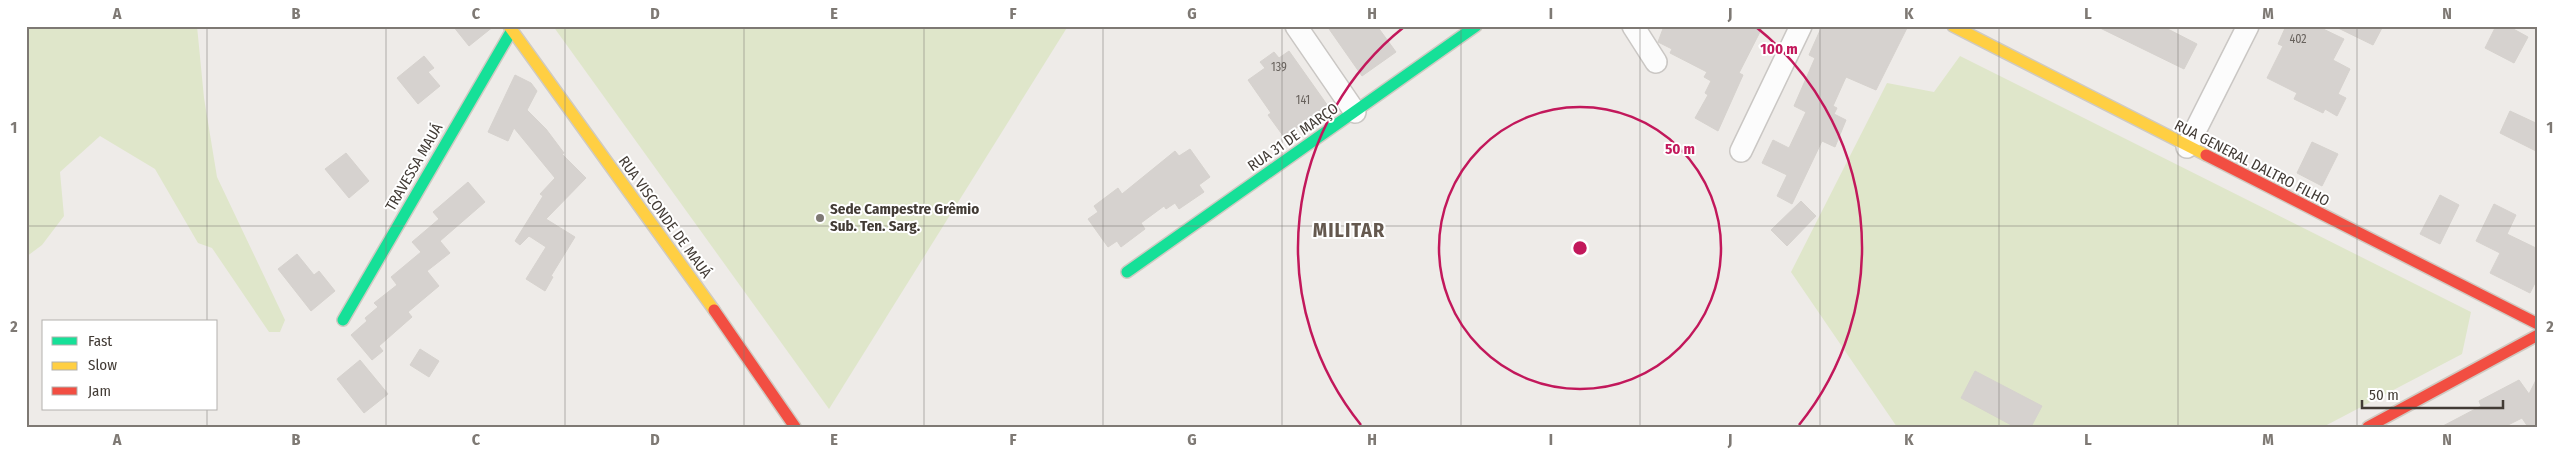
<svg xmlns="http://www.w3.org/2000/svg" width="2564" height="453" font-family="'Fira Sans Condensed',sans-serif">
<rect width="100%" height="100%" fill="#eeebe8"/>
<!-- green -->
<g fill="#dfe6ca">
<path d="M26,26H197L204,98L217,177L285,320L280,332H269L212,248L198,243L155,169L100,136L60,172L64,216L42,245L26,257Z"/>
<path d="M553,26H1068L829,409Z"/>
<path d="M1960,56L2471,312L2462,354L2323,427H1897L1791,272L1887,83L1934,92Z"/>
</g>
<!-- building -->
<g fill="#d6d2cf" stroke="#d6d2ce">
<path d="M453,26H494L469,46Z"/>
<path d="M1327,26H1377L1396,52L1362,76Z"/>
<path d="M1664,26H1763L1739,73L1743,75L1718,131L1695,118L1708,95L1705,93L1711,81L1704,77L1707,72L1670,53L1672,49L1658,42Z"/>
<path d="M1822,26H1908L1876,90L1846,77L1833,106L1837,108L1834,114L1846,120L1835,147L1822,141L1792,204L1777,196L1787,175L1762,163L1773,140L1789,148L1806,112L1794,106L1815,58L1809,55Z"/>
<path d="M2096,26H2162L2197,44L2184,69Z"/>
<path d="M2286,26H2317L2344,39L2333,60L2350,69L2338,94L2346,98L2337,116L2325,109L2323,113L2294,99L2297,93L2267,78L2283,46L2278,44Z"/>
<path d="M2334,26H2383L2373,45Z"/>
<path d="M2496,26H2508L2528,37L2514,63L2485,48Z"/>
<path d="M1289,51L1328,106L1284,137L1268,115L1271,113L1248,80L1265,68L1260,62L1274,52L1279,58Z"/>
<path d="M424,56L434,68L428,72L440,86L418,104L397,78Z"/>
<path d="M515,75L531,83L537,91L527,110L546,129L564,153L562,154L586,178L546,219L575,237L551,276L553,277L545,291L526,279L546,247L529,236L520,245L515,241L543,196L540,194L555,178L514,128L508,141L488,132Z"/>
<path d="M2510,111L2538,124V152L2500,133Z"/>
<path d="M2312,142L2338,154L2322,186L2297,173Z"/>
<path d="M1190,149L1210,177L1199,185L1204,192L1179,209L1175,203L1166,209L1164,206L1141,223L1145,229L1121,247L1117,241L1108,247L1088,219L1098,212L1094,206L1118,188L1122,194L1175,151L1179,156Z"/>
<path d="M346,153L369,181L349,198L325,169Z"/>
<path d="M468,182L485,202L440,241L450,253L427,271L439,286L408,312L412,317L379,346L383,351L372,360L351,335L367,321L365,318L378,307L374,303L397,285L391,277L421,252L412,242L439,219L433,212Z"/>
<path d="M2440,195L2459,205L2440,244L2420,234Z"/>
<path d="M1801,201L1816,216L1787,246L1771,230Z"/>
<path d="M2494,204L2516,215L2507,234L2538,249V277L2530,293L2490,273L2500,253L2476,241Z"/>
<path d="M297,254L314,275L319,271L335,291L311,311L278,269Z"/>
<path d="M420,349L439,361L429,377L410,365Z"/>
<path d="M360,360L388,394L364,413L337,379Z"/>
<path d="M1975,371L2042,406L2031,427H2015L1961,398Z"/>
<path d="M2538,376V427H2528L2522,418L2504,427H2441L2481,406L2479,401L2519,380L2529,394Z"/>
</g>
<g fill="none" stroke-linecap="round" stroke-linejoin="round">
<!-- street casing -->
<g stroke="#cac7c4" stroke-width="24">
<g id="street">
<path d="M1296,26L1355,112"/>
<path d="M1633,26L1656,62"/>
<path d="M2187,147L2248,26"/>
<path d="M1741,151L1801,26"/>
</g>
</g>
<!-- fast casing -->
<g stroke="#cfcac2" stroke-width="14">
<g id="fast">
<path d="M1127,272L1476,26"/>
<path d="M343,320L512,30"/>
</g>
</g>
<!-- slow casing -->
<g stroke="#cfcac2" stroke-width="14">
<g id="slow">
<path d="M509,26L714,310"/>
<path d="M1953,26L2206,155"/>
</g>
</g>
<!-- jam casing -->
<g stroke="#cfcac2" stroke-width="14">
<g id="jam">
<path d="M2206,155L2538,324"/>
<path d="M714,310L795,427"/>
<path d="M2368,427L2538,335"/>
</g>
</g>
<!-- street -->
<use href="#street" stroke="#fcfcfc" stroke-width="21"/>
<!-- fast -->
<use href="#fast" stroke="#16e098" stroke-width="11"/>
<!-- slow -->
<use href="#slow" stroke="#ffcf43" stroke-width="11"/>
<!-- jam -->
<use href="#jam" stroke="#f24e42" stroke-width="11"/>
</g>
<!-- grid -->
<path fill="none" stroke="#7e7974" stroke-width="1" stroke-opacity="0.55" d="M207,26V322M386,26V427M565,26V427M744,26V427M924,26V427M1103,26V427M1282,26V427M1461,26V427M1640,26V427M1820,26V427M1999,26V427M2178,26V427M2357,26V427M26,226H2538M207,409V427"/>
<!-- distance rings -->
<g fill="none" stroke="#c2185b" stroke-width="2.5">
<circle cx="1580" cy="248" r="141"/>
<path d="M1361 425A282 282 0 0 1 1404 27M1756 27A282 282 0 0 1 1799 425"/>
</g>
<!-- markers -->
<circle fill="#7e7974" stroke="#fff" stroke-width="2" cx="820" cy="218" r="5"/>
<g text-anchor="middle" stroke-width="4" stroke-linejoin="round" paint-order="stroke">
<!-- number labels -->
<g font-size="12" fill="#68625d">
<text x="2298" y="43">402</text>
<text x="1279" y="71">139</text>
<text x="1303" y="104">141</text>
</g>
<!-- street labels -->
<g font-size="15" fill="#423b35" stroke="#fff">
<text transform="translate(1293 137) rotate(-35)" y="5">RUA 31 DE MARÇO</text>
<text transform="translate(2252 163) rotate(27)" y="5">RUA GENERAL DALTRO FILHO</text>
<text transform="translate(414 167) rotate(-60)" y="5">TRAVESSA MAUÁ</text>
<text transform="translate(665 217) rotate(54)" y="5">RUA VISCONDE DE MAUÁ</text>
</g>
<!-- poi labels -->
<g font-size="15" font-weight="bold" fill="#423b35" stroke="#fff" text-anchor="start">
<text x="830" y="214">Sede Campestre Grêmio<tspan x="830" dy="17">Sub. Ten. Sarg.</tspan></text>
</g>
<!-- district labels -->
<g font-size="20" font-weight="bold" letter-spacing="1" fill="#64584e" stroke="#fff">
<text x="1349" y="237">MILITAR</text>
</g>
</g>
<circle cx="1580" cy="248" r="8" fill="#c2185b" stroke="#fff" stroke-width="2.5"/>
<g font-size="15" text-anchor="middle" font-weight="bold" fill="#c2185b" stroke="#fff" stroke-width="4" stroke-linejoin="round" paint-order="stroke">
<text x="1779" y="54">100 m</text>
<text x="1680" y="154">50 m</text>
</g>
<!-- border -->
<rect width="2564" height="453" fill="none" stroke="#ffffff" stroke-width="55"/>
<!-- legend -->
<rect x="42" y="320" width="175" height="90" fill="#ffffff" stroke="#b3b1ae"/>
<rect x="52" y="337" width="25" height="8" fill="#16e098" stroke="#b3b1ae"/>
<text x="88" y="346" font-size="15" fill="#423b35">Fast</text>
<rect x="52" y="362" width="25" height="8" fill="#ffcf43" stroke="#b3b1ae"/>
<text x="88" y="370" font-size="15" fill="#423b35">Slow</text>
<rect x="52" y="387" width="25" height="8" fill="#f24e42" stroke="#b3b1ae"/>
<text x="88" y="396" font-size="15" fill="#423b35">Jam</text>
<!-- scale -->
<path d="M2362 400v8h141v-8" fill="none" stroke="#423b35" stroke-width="2.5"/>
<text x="2369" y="400" font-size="15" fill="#423b35" stroke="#ffffff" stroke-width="4" paint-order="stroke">50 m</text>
<rect x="28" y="28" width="2508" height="398" fill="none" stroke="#7e7974" stroke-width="2"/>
<g font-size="16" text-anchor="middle" font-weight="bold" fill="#7e7974">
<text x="117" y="19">A</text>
<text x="296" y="19">B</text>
<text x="476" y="19">C</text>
<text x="655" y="19">D</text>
<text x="834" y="19">E</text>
<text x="1013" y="19">F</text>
<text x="1192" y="19">G</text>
<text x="1372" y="19">H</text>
<text x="1551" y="19">I</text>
<text x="1730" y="19">J</text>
<text x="1909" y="19">K</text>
<text x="2088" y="19">L</text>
<text x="2268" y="19">M</text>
<text x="2447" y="19">N</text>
<text x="14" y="133">1</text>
<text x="2550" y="133">1</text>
<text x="14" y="332">2</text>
<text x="2550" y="332">2</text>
<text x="117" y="445">A</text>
<text x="296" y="445">B</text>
<text x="476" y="445">C</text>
<text x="655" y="445">D</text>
<text x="834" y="445">E</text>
<text x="1013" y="445">F</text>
<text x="1192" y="445">G</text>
<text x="1372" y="445">H</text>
<text x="1551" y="445">I</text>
<text x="1730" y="445">J</text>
<text x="1909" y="445">K</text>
<text x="2088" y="445">L</text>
<text x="2268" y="445">M</text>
<text x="2447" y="445">N</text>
</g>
</svg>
